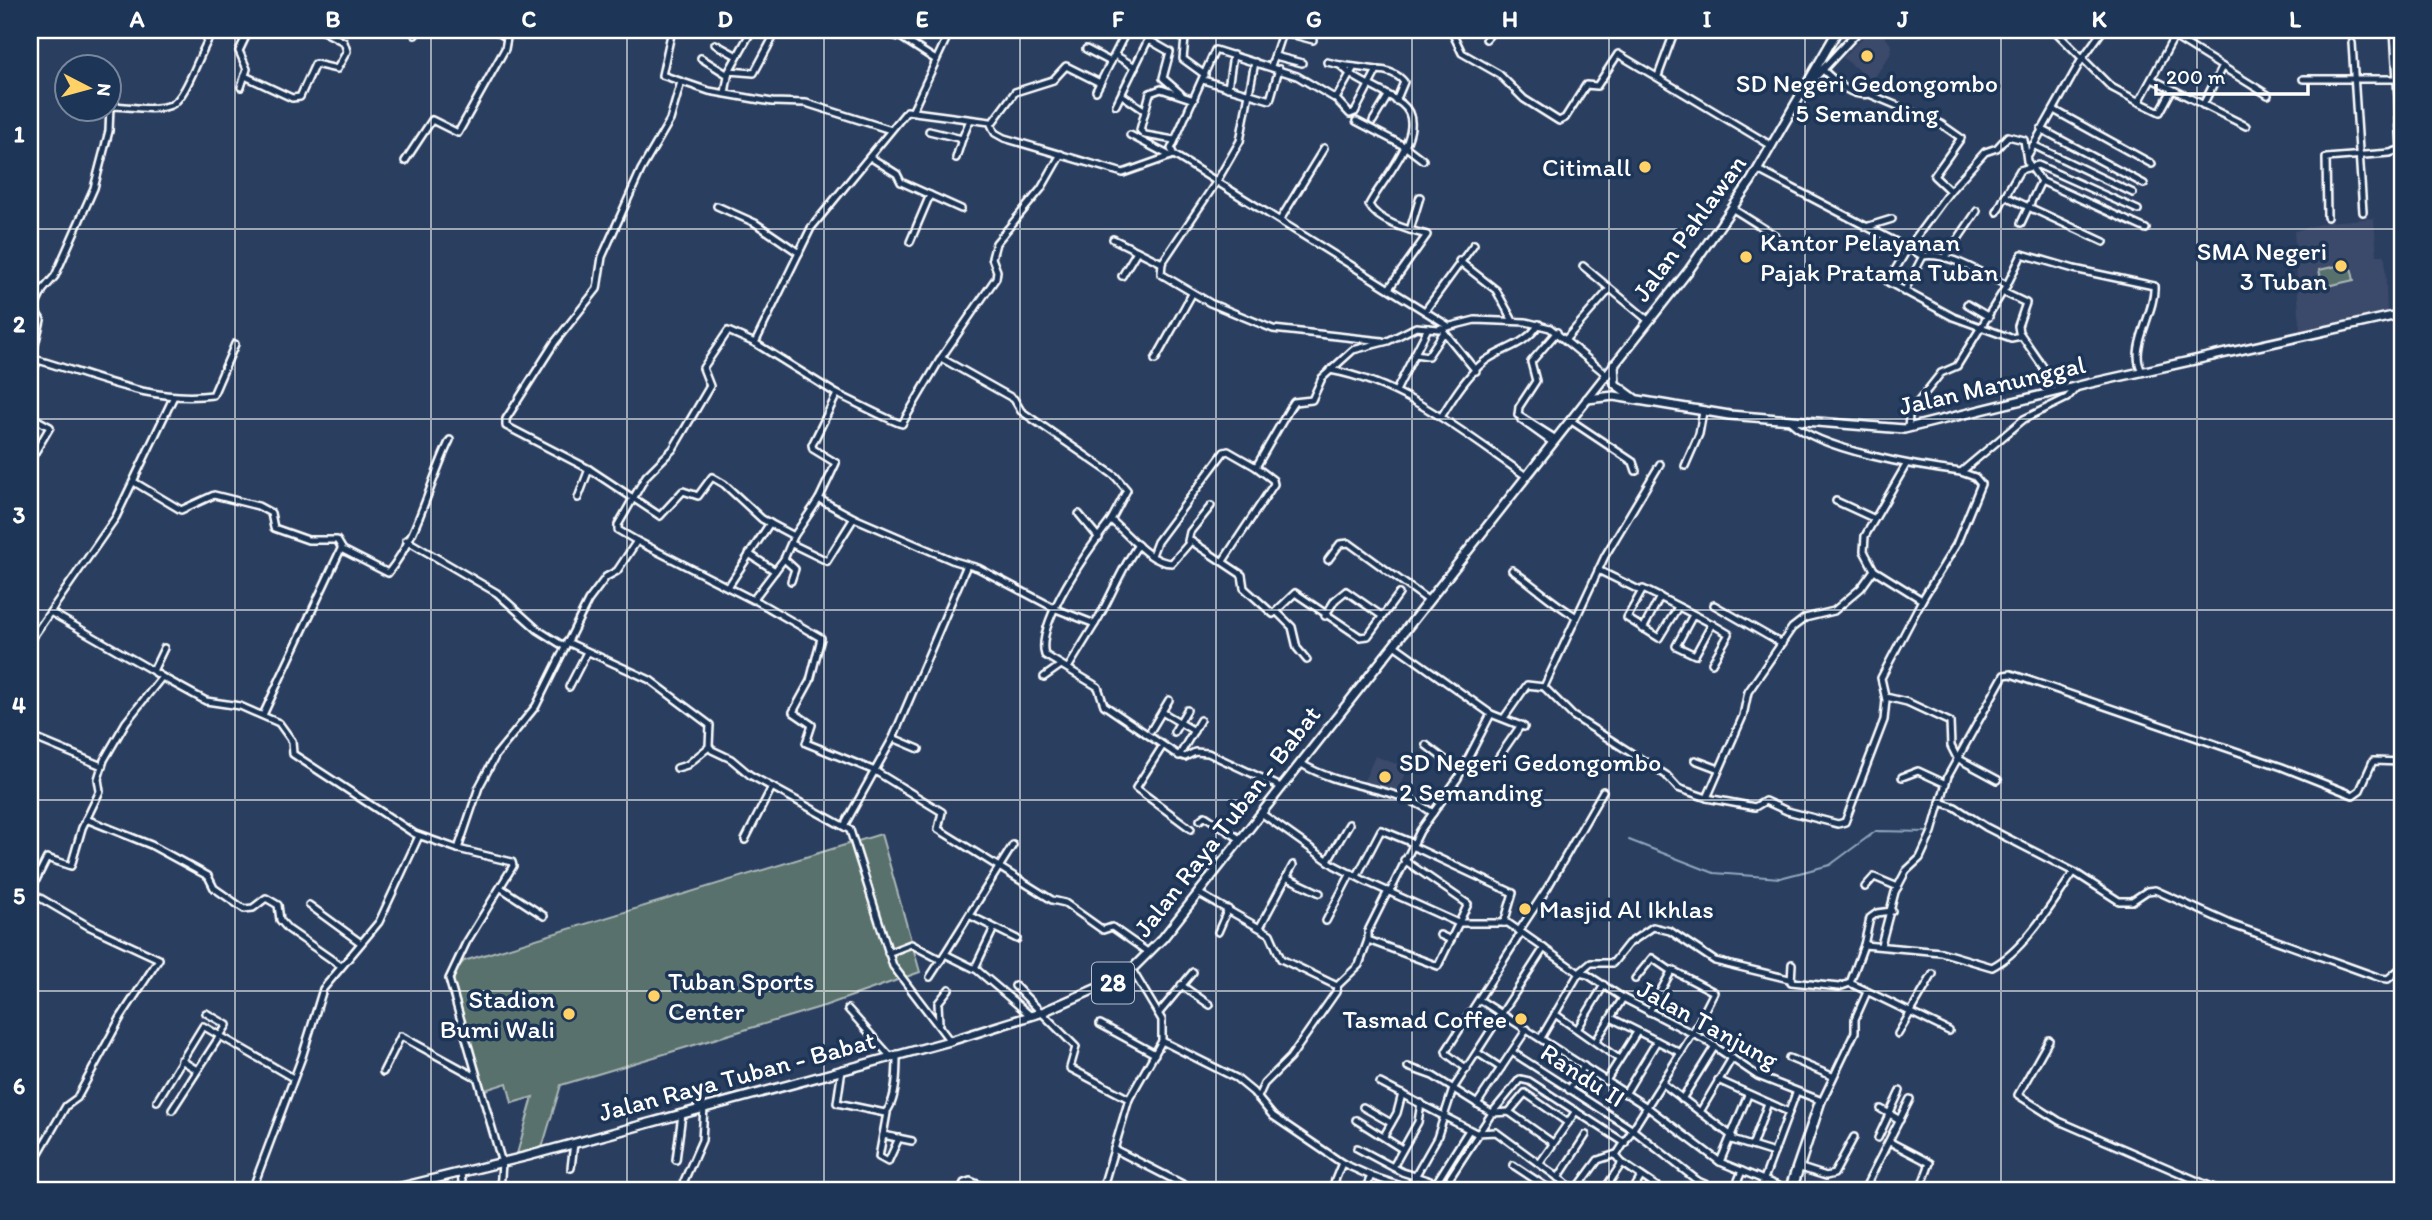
<svg xmlns="http://www.w3.org/2000/svg" width="2432" height="1220" font-family="Itim,sans-serif">
<rect width="100%" height="100%" fill="#2a3e60"/>
<filter id="ink" filterUnits="userSpaceOnUse"><feTurbulence type="fractalNoise" baseFrequency=".0143" numOctaves="2"/><feDisplacementMap in="SourceGraphic" scale="14" xChannelSelector="R" yChannelSelector="G"/><feConvolveMatrix kernelMatrix="1 2 1 2 8 2 1 2 1" color-interpolation-filters="sRGB"/></filter>
<g filter="url(#ink)">
<!-- built -->
<g fill="#3a486b">
<path d="M1870,30H1880L1892,46L1890,55L1872,81L1843,58Z"/>
<path d="M2374,218L2377,255H2385L2387,312L2300,331L2294,231L2328,222Z"/>
<path d="M1375,756L1408,768L1397,793L1362,785Z"/>
</g>
<!-- green -->
<g fill="#59716d" stroke="#acb8b6" stroke-width="2">
<path d="M2350,263L2354,280L2323,287L2319,270Z"/>
<path d="M881,834L920,972L824,1006L561,1085L542,1148L517,1154L533,1097L512,1103L507,1083L485,1090L452,987L456,969L464,961Z"/>
</g>
<g fill="none" stroke-linecap="round" stroke-linejoin="round">
<!-- stream -->
<path stroke="#91a7bc" stroke-width="2" d="M1629,840L1714,873L1780,878L1830,865L1876,831L1929,832"/>
<!-- minor casing -->
<g stroke="#fff" stroke-width="10">
<g id="minor">
<path d="M672,30L662,75L709,91L772,102L806,103L891,130"/>
<path d="M876,30L902,38L936,60"/>
<path d="M1451,30L1462,53L1499,74L1524,99L1559,121L1565,118L1586,85L1597,86L1618,54L1772,146"/>
<path d="M2054,30L2111,87L2139,102L2174,37"/>
<path d="M2163,30L2268,95"/>
<path d="M2394,30L2402,165"/>
<path d="M2399,30L2402,79"/>
<path d="M1283,32L1313,40"/>
<path d="M415,35L418,30"/>
<path d="M1185,38L1183,59L1205,75"/>
<path d="M1486,39L1494,30"/>
<path d="M1149,40L1170,52L1163,78L1181,94"/>
<path d="M2352,43L2363,212"/>
<path d="M715,44L737,56"/>
<path d="M1086,49L1111,62"/>
<path d="M1115,55L1135,67"/>
<path d="M1275,56L1302,63"/>
<path d="M701,58L728,75"/>
<path d="M1255,62L1240,141L1217,181L1162,263L1161,274L1210,303L1273,329L1382,341"/>
<path d="M1327,62L1340,65L1350,74L1336,99"/>
<path d="M1340,65L1377,70"/>
<path d="M1271,66L1283,30"/>
<path d="M1354,67L1350,74C1366,85 1386,92 1402,104C1432,128 1380,182 1369,205C1378,222 1409,230 1427,235L1390,287"/>
<path d="M1822,69C1835,81 1851,98 1869,94L1941,124L1961,138L1934,176L1950,191L1985,152L1997,148L2008,136L2024,140L2027,161L2041,181"/>
<path d="M729,71L754,73L777,30"/>
<path d="M245,76L292,98L300,97L315,64L337,69L347,51L344,42L321,30"/>
<path d="M1658,76L1675,30"/>
<path d="M2152,79L2246,126"/>
<path d="M2303,79H2397"/>
<path d="M1203,80L1270,100L1279,69"/>
<path d="M681,82L670,120L641,170L602,257L597,289L555,342L506,419V426L589,469L660,516L683,491L698,496L712,477L724,484L762,519L794,536L819,499L854,518L954,561L978,568L1056,609L1095,624C1111,598 1120,570 1138,545"/>
<path d="M241,87L247,69L239,51L249,30"/>
<path d="M1228,88L1233,55"/>
<path d="M1096,91L1127,30"/>
<path d="M725,93L729,71L752,30"/>
<path d="M1122,95L1144,110"/>
<path d="M1396,101L1404,82C1398,74 1387,70 1377,70L1355,112L1350,114L1336,99L1297,76L1215,50L1171,149L1174,155L1447,325"/>
<path d="M2139,102L2160,112L2172,90"/>
<path d="M1116,105L1153,30"/>
<path d="M2203,105L2222,67"/>
<path d="M913,110L949,33L946,30"/>
<path d="M2054,110L2152,164"/>
<path d="M1356,121L1406,147L1423,160"/>
<path d="M1373,121L1388,96"/>
<path d="M992,123L1015,92L1053,80L1066,66L1100,83"/>
<path d="M2041,129L2144,184"/>
<path d="M929,131L962,139L970,120"/>
<path d="M1130,135L1170,156"/>
<path d="M1174,140L1145,135L1140,130L1150,93L1161,89L1194,100"/>
<path d="M2033,145L2133,193"/>
<path d="M1061,154L1041,189L996,243L992,258L997,271L996,278L941,358L1014,399L1021,411L1115,476L1127,490L1111,520"/>
<path d="M2028,155L2082,59L2103,30"/>
<path d="M870,157L897,174L901,182L961,209"/>
<path d="M956,158L962,139"/>
<path d="M405,161L432,120L458,133L505,49L507,38L495,30"/>
<path d="M1758,170L1923,256C1950,252 1983,275 2007,285L2022,254L2074,269L2154,286C2156,312 2128,348 2142,371"/>
<path d="M1950,191L1908,248L1888,282L1953,317L2011,338L2021,336"/>
<path d="M2005,196L2020,170L2038,165L2138,210"/>
<path d="M717,206L755,223L799,253"/>
<path d="M1733,209L1776,236"/>
<path d="M1997,212L2005,196L2104,242"/>
<path d="M2327,217L2326,158L2390,153L2402,149"/>
<path d="M1280,220L1324,148"/>
<path d="M2021,223L2041,181L2146,229"/>
<path d="M1866,227L1892,219"/>
<path d="M1410,230L1420,197"/>
<path d="M1113,239L1162,263"/>
<path d="M910,242L930,195"/>
<path d="M1945,258L1977,211"/>
<path d="M1459,261L1496,290L1513,321"/>
<path d="M1583,266L1649,321"/>
<path d="M1122,276L1137,251"/>
<path d="M1904,292L1923,256"/>
<path d="M2003,292L2026,303L2018,326L2019,332L2059,390"/>
<path d="M1967,304L1989,317"/>
<path d="M1425,311L1474,244"/>
<path d="M1441,328L1476,371"/>
<path d="M1566,339L1609,290"/>
<path d="M755,343L811,228L907,111L990,122L995,133L1004,138L1123,173L1174,155"/>
<path d="M1415,354L1428,356L1444,332"/>
<path d="M1155,360L1192,294"/>
<path d="M36,362L32,357L41,320L34,309L43,290L55,276L94,188L109,131L110,106C128,106 153,112 171,105C187,98 201,47 214,30"/>
<path d="M1330,370C1404,383 1465,434 1526,476"/>
<path d="M30,378L38,360C97,377 151,403 213,395L235,344"/>
<path d="M1396,391L1428,328"/>
<path d="M837,394C849,399 896,424 902,424L941,358"/>
<path d="M1518,415L1519,407L1536,381L1531,362L1557,332"/>
<path d="M1518,415L1556,439"/>
<path d="M30,416L50,427L30,461"/>
<path d="M1441,417C1453,398 1467,375 1485,361C1505,347 1525,346 1539,324"/>
<path d="M1521,420L1553,443"/>
<path d="M1570,420L1633,462L1636,471"/>
<path d="M1791,422C1819,450 1920,467 1961,472L2024,419L2067,398L2076,388"/>
<path d="M1908,428L1909,416L1918,402L1941,373L1957,366L2007,285"/>
<path d="M1660,464L1605,556L1544,687L1573,716L1666,775L1678,788L1707,798L1743,716L1748,692L1792,628L1805,618L1834,611L1861,588L1874,570L1864,551L1865,536L1906,465"/>
<path d="M1685,466L1699,434L1703,412"/>
<path d="M134,482L181,510L214,495L258,506L271,513L274,528L308,540H337L343,550L388,573C419,535 429,483 450,440"/>
<path d="M578,498L589,469"/>
<path d="M1836,501L1873,518"/>
<path d="M1079,514L1099,538"/>
<path d="M406,540L497,593L538,630L565,647"/>
<path d="M637,541L753,600L784,559L794,536"/>
<path d="M1188,541L1190,532L1211,506"/>
<path d="M792,544L827,561L854,518"/>
<path d="M749,554L775,571"/>
<path d="M1152,555L1157,542L1224,452L1228,451L1256,467"/>
<path d="M784,559L795,569L791,581"/>
<path d="M1328,560L1340,544L1349,543L1429,601"/>
<path d="M1223,561L1274,484L1273,480L1256,467L1290,408L1294,402L1312,400L1322,378L1353,350L1388,341L1416,327L1439,329L1475,320L1526,322L1550,328L1606,374"/>
<path d="M1512,570C1535,586 1551,602 1575,616"/>
<path d="M1598,570L1641,591"/>
<path d="M728,587L770,523"/>
<path d="M755,600L821,638L810,681L793,712L812,725L806,743L875,771L942,812L938,829L1052,900L1065,903L1103,930L1112,927L1149,953"/>
<path d="M1922,600L1956,545L1981,484L1975,477L1961,472"/>
<path d="M1714,605L1782,644"/>
<path d="M1678,607L1659,638L1627,618L1643,589C1666,600 1689,612 1712,624"/>
<path d="M1277,612L1292,627L1297,648L1307,660"/>
<path d="M52,613L153,671"/>
<path d="M1693,615L1676,646L1695,655L1712,624L1729,634L1712,663"/>
<path d="M1325,616L1335,600L1346,591L1382,616"/>
<path d="M1643,629L1660,597"/>
<path d="M30,641L116,517L174,396"/>
<path d="M567,642L650,680L710,725L709,746L712,750L731,759L750,775L850,830L893,966L950,1041"/>
<path d="M1394,645L1491,714L1524,727"/>
<path d="M1068,668L1095,624"/>
<path d="M162,677L206,701L240,706L279,723L292,741L293,754L415,834L458,849L512,862L513,866L466,943L449,979L502,1163L500,1190"/>
<path d="M1044,677L1061,665"/>
<path d="M569,687L587,652"/>
<path d="M1886,697L1907,702L1950,722L1951,746L1957,758L1998,780"/>
<path d="M1162,712L1194,731"/>
<path d="M263,715L341,549"/>
<path d="M1504,718L1527,685L1544,687"/>
<path d="M1151,730L1169,700"/>
<path d="M1174,732L1187,710"/>
<path d="M30,736L102,766"/>
<path d="M893,738L919,749"/>
<path d="M1426,745L1461,772"/>
<path d="M1162,747L1136,788L1191,829"/>
<path d="M1179,756L1200,720"/>
<path d="M1695,760L1719,769"/>
<path d="M1496,761L1521,725"/>
<path d="M1300,763C1344,790 1394,785 1433,813"/>
<path d="M677,768L687,765L709,747"/>
<path d="M1902,777L1918,771L1944,783"/>
<path d="M1281,787L1208,753L1195,752L1185,757L1176,754L1104,705L1098,687L1045,655C1035,623 1091,546 1111,520C1128,534 1149,563 1172,563L1191,541L1242,575L1244,588L1273,614L1295,593L1360,637L1368,636L1399,594"/>
<path d="M1707,798L1755,807L1765,801L1787,811L1838,824L1845,822L1884,720L1886,700L1881,678L1922,600L1874,570"/>
<path d="M1940,802L1955,807L1986,827L2074,872L2119,901H2132L2147,891L2155,890L2233,925L2380,978L2388,979L2402,967"/>
<path d="M1261,813L1334,865L1367,882L1458,923H1508L1579,973L1588,975L1623,998L1705,1040L1758,1076L1822,1101"/>
<path d="M86,819L151,845L208,876L214,888L244,909L253,908L266,898L278,905L280,920L288,929L341,966"/>
<path d="M1200,820L1205,816L1240,839"/>
<path d="M844,826L893,738L967,565"/>
<path d="M745,840L772,787"/>
<path d="M1412,846L1513,893L1504,923"/>
<path d="M458,849L479,787L496,755L536,706L588,601L606,577L617,571L637,541L618,530V525L646,476L673,449L710,386L703,368L728,331L755,343L837,394L812,445L813,449L836,463L819,499"/>
<path d="M1328,860L1349,824"/>
<path d="M1357,876L1381,830L1413,843"/>
<path d="M1286,877L1320,893"/>
<path d="M1865,887L1874,877L1898,887"/>
<path d="M501,888L544,916"/>
<path d="M1388,891L1368,931V940L1438,966L1468,904L1404,860"/>
<path d="M30,892L88,926L159,959L121,1017L77,1098L66,1106L30,1168"/>
<path d="M30,892L47,858L71,866L82,828L100,791L98,779L104,760L126,722L162,677L153,671L164,648"/>
<path d="M1390,892L1420,831L1458,778L1491,714"/>
<path d="M1198,893L1270,934L1281,959L1337,986L1336,992L1290,1058L1264,1084L1258,1097"/>
<path d="M309,905L361,943"/>
<path d="M971,916L1017,939"/>
<path d="M1326,921L1351,873"/>
<path d="M1260,927L1293,865"/>
<path d="M1519,931L1548,887L1603,791"/>
<path d="M1218,932L1228,909"/>
<path d="M1440,935L1451,940"/>
<path d="M1864,945L1870,918L1877,913L1892,911"/>
<path d="M1881,945L1895,892L1906,871L1920,858L1932,832L1948,776L2004,675L2011,674L2282,767L2353,795L2360,790L2373,761L2402,762"/>
<path d="M888,953L911,944L941,960L1013,845"/>
<path d="M945,954L977,970L1031,1016"/>
<path d="M1792,964L1791,982L1839,987L1850,983"/>
<path d="M975,968L994,928"/>
<path d="M930,977L941,960"/>
<path d="M1635,979L1652,958L1671,971"/>
<path d="M1181,985L1210,1005"/>
<path d="M1015,986L1076,1047L1070,1068L1129,1099"/>
<path d="M1337,986L1359,965L1368,940"/>
<path d="M1480,1000L1647,1107L1720,1162L1788,1190"/>
<path d="M848,1009L890,1056"/>
<path d="M1649,1012L1672,970L1714,992L1692,1035L1616,1156L1622,1163L1662,1190"/>
<path d="M1159,1013L1193,972"/>
<path d="M1555,1014L1619,1059"/>
<path d="M1611,1018L1681,1053"/>
<path d="M939,1023L938,1003L949,989"/>
<path d="M1100,1024L1155,1054"/>
<path d="M1578,1028L1604,985"/>
<path d="M1949,1031L1850,983L1864,945L1941,952L1992,967C2024,951 2054,901 2074,872"/>
<path d="M1898,1034L1933,974"/>
<path d="M1541,1038L1579,973L1591,963H1613L1628,944L1653,927L1670,931L1715,961L1789,979"/>
<path d="M2049,1040L2018,1095L2059,1121L2219,1190"/>
<path d="M1162,1041L1236,1078L1253,1092L1273,1116L1342,1163L1331,1190"/>
<path d="M1596,1041L1623,998"/>
<path d="M1512,1052L1633,1130L1698,1181L1719,1190"/>
<path d="M1478,1053L1501,1068"/>
<path d="M1789,1058L1832,1076"/>
<path d="M181,1060L197,1070"/>
<path d="M1408,1067L1433,1076L1492,1113L1509,1112L1553,1143"/>
<path d="M842,1069L837,1103L885,1113C897,1102 897,1070 897,1054"/>
<path d="M1467,1069L1447,1054L1446,1051L1521,933"/>
<path d="M383,1072L401,1036L476,1077"/>
<path d="M1718,1080L1789,1112"/>
<path d="M1606,1081L1637,1032"/>
<path d="M1380,1083L1476,1133L1496,1132L1575,1190"/>
<path d="M1662,1083L1733,1137"/>
<path d="M1569,1090L1584,1066"/>
<path d="M1625,1094L1657,1041"/>
<path d="M1682,1099L1715,1046"/>
<path d="M157,1101L203,1026L293,1078"/>
<path d="M1477,1104L1527,1029"/>
<path d="M1363,1107L1391,1123"/>
<path d="M1881,1109L1900,1120"/>
<path d="M172,1110L227,1025L206,1013"/>
<path d="M1509,1112L1525,1093L1568,1123"/>
<path d="M1700,1112L1732,1058"/>
<path d="M887,1113L879,1157L888,1162L899,1138"/>
<path d="M1356,1120L1402,1149"/>
<path d="M883,1135L912,1141"/>
<path d="M1384,1136L1397,1113L1402,1094"/>
<path d="M1878,1138L1900,1091"/>
<path d="M1732,1140L1774,1153"/>
<path d="M1890,1142L1930,1163L1920,1190"/>
<path d="M1752,1146L1768,1103"/>
<path d="M1357,1148L1402,1172L1436,1183L1469,1130"/>
<path d="M1114,1149L1194,1190"/>
<path d="M676,1160L682,1114"/>
<path d="M1720,1162L1748,1095"/>
<path d="M1342,1163L1371,1176"/>
<path d="M1540,1163L1576,1111"/>
<path d="M1513,1165L1551,1190"/>
<path d="M1393,1167L1418,1122L1421,1103"/>
<path d="M571,1168L574,1143"/>
<path d="M1801,1168L1826,1176L1834,1174L1854,1137"/>
<path d="M461,1173L463,1190"/>
<path d="M1558,1178L1586,1135"/>
<path d="M1408,1189L1437,1138L1453,1089L1544,948"/>
<path d="M252,1190L302,1057L323,989L379,922L419,836"/>
<path d="M680,1190L702,1140L704,1107"/>
<path d="M961,1190L964,1183L970,1181L992,1190"/>
<path d="M1102,1190L1129,1099L1162,1041V1020L1132,970"/>
<path d="M1365,1190L1371,1176L1413,1190"/>
<path d="M1442,1190L1492,1113L1520,1079L1529,1081L1625,1143"/>
<path d="M1576,1190L1598,1160L1616,1154"/>
<path d="M1604,1190L1622,1163"/>
<path d="M1633,1190L1641,1177"/>
<path d="M1693,1190L1698,1181"/>
<path d="M1734,1190L1742,1171"/>
<path d="M1760,1190L1796,1093"/>
<path d="M1788,1190L1818,1103L1822,1101"/>
<path d="M1793,1190L1822,1101L1855,1032V1019L1867,992"/>
<path d="M1864,1190L1910,1099"/>
</g>
</g>
<!-- major casing -->
<g stroke="#fff" stroke-width="11">
<path id="major" d="M1811,82L1859,30"/>
</g>
<!-- highway casing -->
<g stroke="#fff" stroke-width="12">
<g id="highway">
<path d="M1614,364L1615,384L1634,398"/>
<path d="M1587,399L1614,396L1729,415L1904,429L2091,383L2402,314"/>
<path d="M389,1190L528,1156L950,1041L1040,1013L1125,976L1163,938L1689,270L1751,181L1838,30"/>
</g>
</g>
<!-- minor -->
<use href="#minor" stroke="#1d3557" stroke-width="5"/>
<!-- major -->
<use href="#major" stroke="#1d3557" stroke-width="6"/>
<!-- highway -->
<use href="#highway" stroke="#1d3557" stroke-width="7"/>
</g>
</g>
<!-- grid -->
<path fill="none" stroke="#fff" stroke-width="2" stroke-opacity="0.55" d="M235,30V1190M431,30V1190M627,30V1190M824,30V1190M1020,30V1190M1216,30V1190M1412,30V1190M1609,30V1190M1805,30V1190M2001,30V1190M2197,30V1190M30,229H2402M30,419H2402M30,610H2402M30,800H2402M30,991H2402"/>
<!-- markers -->
<g fill="#ffd166" stroke="#1d3557" stroke-width="2.5">
<circle cx="1867" cy="56" r="7"/>
<circle cx="1645" cy="167" r="7"/>
<circle cx="1746" cy="257" r="7"/>
<circle cx="2341" cy="266" r="7"/>
<circle cx="1385" cy="777" r="7"/>
<circle cx="1525" cy="909" r="7"/>
<circle cx="654" cy="996" r="7"/>
<circle cx="569" cy="1014" r="7"/>
<circle cx="1521" cy="1019" r="7"/>
</g>
<g text-anchor="middle" stroke-width="7" stroke-linejoin="round" paint-order="stroke">
<!-- shield labels -->
<rect fill="#1d3557" stroke="#bbc2cd" stroke-width="2" x="1092" y="962.5" width="42" height="41" rx="5"/>
<g font-size="24" font-weight="bold" fill="#fff">
<text x="1113" y="991">28</text>
</g>
<!-- poi labels -->
<g font-size="26" fill="#fff" stroke="#1d3557" text-anchor="end">
<text x="1867" y="92" text-anchor="middle">SD Negeri Gedongombo<tspan x="1867" dy="30">5 Semanding</tspan></text>
<text x="1631" y="176">Citimall</text>
<text x="1760" y="251" text-anchor="start">Kantor Pelayanan<tspan x="1760" dy="30">Pajak Pratama Tuban</tspan></text>
<text x="2327" y="260">SMA Negeri<tspan x="2327" dy="30">3 Tuban</tspan></text>
<text x="1399" y="771" text-anchor="start">SD Negeri Gedongombo<tspan x="1399" dy="30">2 Semanding</tspan></text>
<text x="1539" y="918" text-anchor="start">Masjid Al Ikhlas</text>
<text x="668" y="990" text-anchor="start">Tuban Sports<tspan x="668" dy="30">Center</tspan></text>
<text x="555" y="1008">Stadion<tspan x="555" dy="30">Bumi Wali</tspan></text>
<text x="1507" y="1028">Tasmad Coffee</text>
</g>
<!-- street labels -->
<g font-size="26" fill="#fff" stroke="#1d3557">
<text transform="translate(1689 228) rotate(-54)" y="9">Jalan Pahlawan</text>
<text transform="translate(1992 385) rotate(-13)" y="9">Jalan Manunggal</text>
<text transform="translate(1227 821) rotate(-52)" y="9">Jalan Raya Tuban - Babat</text>
<text transform="translate(1708 1024) rotate(29)" y="9">Jalan Tanjung</text>
<text transform="translate(1583 1075) rotate(33)" y="9">Randu II</text>
<text transform="translate(737 1076) rotate(-15)" y="9">Jalan Raya Tuban - Babat</text>
</g>
</g>
<!-- margin -->
<rect width="2432" height="1220" fill="none" stroke="#1d3557" stroke-width="77"/>
<!-- north arrow -->
<g transform="translate(88 88) rotate(96)"><circle r="33" fill="#1d3557" stroke="#77869a" stroke-width="2"/>
<path d="M0-5L12 26L0 18L-12 26Z" fill="#ffd166"/>
<text y="-10" font-size="19" font-weight="bold" text-anchor="middle" fill="#ffffff">N</text>
</g>
<!-- scale -->
<path d="M2156 84v10h152v-10" fill="none" stroke="#ffffff" stroke-width="3.5"/>
<text x="2166" y="84" font-size="21" fill="#ffffff" stroke="#1d3557" stroke-width="5" paint-order="stroke">200 m</text>
<rect x="38" y="38" width="2356" height="1144" fill="none" stroke="#fff" stroke-width="2.5"/>
<g font-size="23" text-anchor="middle" font-weight="bold" fill="#fff">
<text x="137" y="27">A</text>
<text x="333" y="27">B</text>
<text x="529" y="27">C</text>
<text x="725" y="27">D</text>
<text x="922" y="27">E</text>
<text x="1118" y="27">F</text>
<text x="1314" y="27">G</text>
<text x="1510" y="27">H</text>
<text x="1707" y="27">I</text>
<text x="1903" y="27">J</text>
<text x="2099" y="27">K</text>
<text x="2295" y="27">L</text>
<text x="19" y="142">1</text>
<text x="19" y="332">2</text>
<text x="19" y="523">3</text>
<text x="19" y="713">4</text>
<text x="19" y="904">5</text>
<text x="19" y="1094">6</text>
</g>
</svg>
